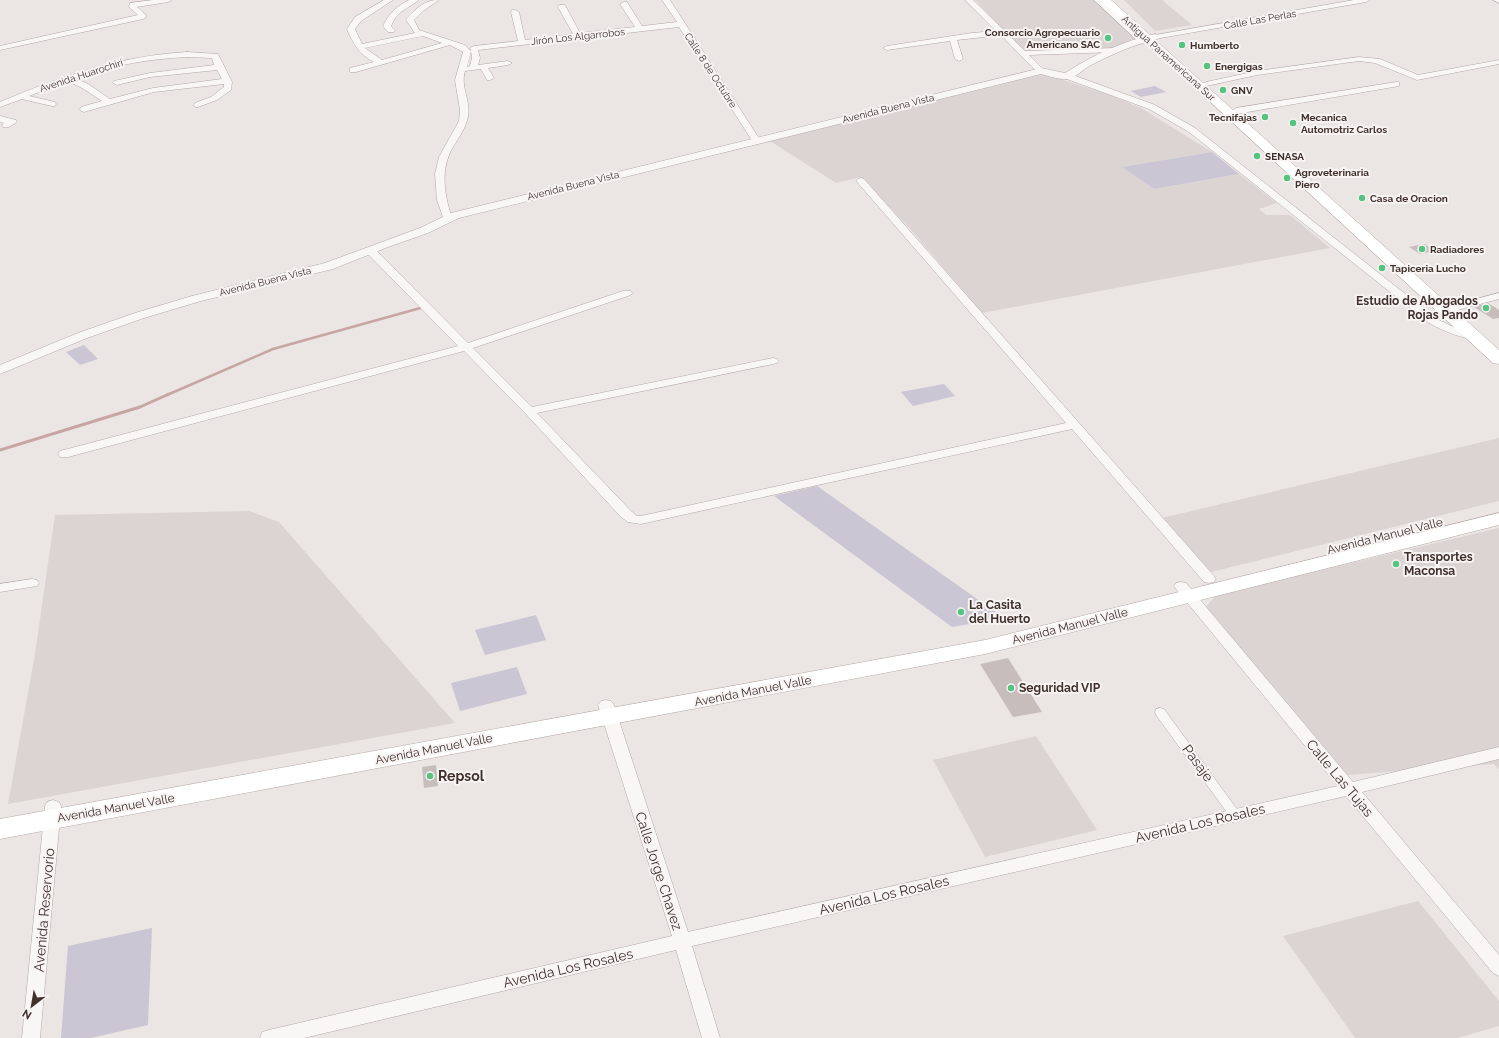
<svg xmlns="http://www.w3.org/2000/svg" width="1499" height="1038" font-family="Raleway,sans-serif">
<rect width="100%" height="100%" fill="#ebe5e4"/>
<!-- built -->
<g fill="#dcd4d2">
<path d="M975,0H1094L1136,38L1105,51L1026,54Z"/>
<path d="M1124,0H1162L1192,25L1155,31Z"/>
<path d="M1042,74L1051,75L1066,81L1107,94L1141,108L1212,152L1123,167L1154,189L1239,174L1277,203L1259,209L1266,215H1290L1330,248L982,313L912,231L861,177L836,183L770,141Z"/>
<path d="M1499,438V501L1211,572L1162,518Z"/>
<path d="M249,511L279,522L455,723L8,804L35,654L55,515Z"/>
<path d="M1499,528V769L1494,764L1347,775L1206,607L1216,595Z"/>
<path d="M1036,736L1097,830L985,857L933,760Z"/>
<path d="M1418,901L1499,1001V1026L1457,1038H1355L1283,936Z"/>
</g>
<!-- green -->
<g fill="#cac6d4">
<path d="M1155,86L1166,92L1141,97L1131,91Z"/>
<path d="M1212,152L1239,174L1154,189L1122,167Z"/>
<path d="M84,345L98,359L80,365L66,352Z"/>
<path d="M944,384L955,396L913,406L901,392Z"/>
<path d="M817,486L1004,618L952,627L774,496Z"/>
<path d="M536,615L546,640L485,655L475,630Z"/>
<path d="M517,667L527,694L460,711L451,683Z"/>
<path d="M152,928L148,1025L91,1038H61L68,946Z"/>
</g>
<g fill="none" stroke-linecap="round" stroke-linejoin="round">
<!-- stream-far1 -->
<path stroke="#c7a5a3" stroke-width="2.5" d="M167,395L273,349L424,307"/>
<!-- stream -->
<path stroke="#c7a5a3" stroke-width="3" d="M0,450L140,407L169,394"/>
</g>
<!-- building -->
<g fill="#c7bebc">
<path d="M1424,244L1436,251L1420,254L1409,247Z"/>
<path d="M1488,303L1499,310V318L1493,319L1474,307Z"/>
<path d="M1008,658L1042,712L1013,717L980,664Z"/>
<path d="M436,765L438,786L424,788L422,767Z"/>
</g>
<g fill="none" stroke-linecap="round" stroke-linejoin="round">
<!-- pedestrian casing -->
<g stroke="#b1a8a6" stroke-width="1">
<path id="pedestrian" d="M1160,708L1164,709L1239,812L1241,815L1239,818L1235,819L1231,818L1156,715L1155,712L1156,709Z"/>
</g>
<!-- minor casing -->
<g stroke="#b1a8a6" stroke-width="1">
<g id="minor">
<path d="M153,0H172L168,2L137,7L147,16L143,19L0,50V46L138,15L129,7L130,3Z"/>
<path d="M384,0H393L361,21L355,29L362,44L415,33L406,20L407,18C417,8 424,0 439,0L423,11L414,20L419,30L465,45L471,51L470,48L474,46L518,41L511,12L512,10H515L519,12L525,40L573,34L558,7L559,5H565L580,33L635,27L620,4L624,2H627L642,26L677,22L662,0H670L760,140L756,143L753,142L679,27L478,50L480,58L478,65L508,61L512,63L508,65L488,68L494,78L490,80H487L481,69L465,71C460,87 471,100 468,116C466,128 459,137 453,147C440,169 444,194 452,218L447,221L444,220L437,200L435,174L439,157L459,121L460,110L455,80L463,52L450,45L356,72H350V68L374,62C360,55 353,44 347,29L355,17ZM423,36L442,43L382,60L365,48ZM471,51L472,58L470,66L467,67Z"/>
<path d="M409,0H419L401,12L395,18L391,26L395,30L394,32H388L383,26C389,13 397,6 409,0Z"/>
<path d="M965,0H973L1025,51L1115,48L1119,50L1115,52L1029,55L1045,71L1041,73H1038L1001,35L957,40L963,59L959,61L955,59L950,41L887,50L883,48L887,46L972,33L996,31Z"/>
<path d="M1094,0H1102L1145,38V42H1139Z"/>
<path d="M1354,0H1370L1366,2L1155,39L1151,37L1155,35Z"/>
<path d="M1493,0H1499V3Z"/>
<path d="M187,52L218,54L232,82L231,90L217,100L198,107H195L194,105L195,103L211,97L224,87V84L154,92L84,112L81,111L80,109L81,107L102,101L82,88L68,81L29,96L55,102L56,104L55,106H52L22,99L0,107V102C62,76 120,56 187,52ZM187,57L212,58L214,65L150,73L114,81L113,83L117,85L150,77L217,70L222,79L153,88L110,99L88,84L75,78C112,65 149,59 187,57Z"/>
<path d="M1359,57L1380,59L1418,75L1499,60V64L1417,80L1375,63L1359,61L1257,75L1206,86L1202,84L1206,82L1257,71Z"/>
<path d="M1064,74H1070L1155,105L1195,128L1437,319L1451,326L1477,334L1478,336L1477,338C1465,341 1440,329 1429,323L1189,132L1149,109L1064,78Z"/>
<path d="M1396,82H1399V86L1236,114L1232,111L1236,108Z"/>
<path d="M0,116L16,120L17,122L9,127H3L2,125L4,123L0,122Z"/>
<path d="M861,178L864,179L1214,576L1216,579L1214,582L1209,583L1204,582L1072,429L641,524L628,522L621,517L525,413L464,351L68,457H60L58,454L60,451L458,346L366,252L365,250L366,248H374L468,343L623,291H631L632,293L631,295L473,348L532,407L773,358L777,359L779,361L777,363L773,364L537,413L631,511L637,516H641L1066,423L858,183L856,181L858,179Z"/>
<path d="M1499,293V299L1454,311L1449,308L1450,306Z"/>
<path d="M32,579L37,580L39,583L37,586L0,592V584Z"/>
<path d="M1181,582L1186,583L1353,782L1499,747V759L1362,792L1499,955V976L1493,973L1346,796L692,946L720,1038H702L676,950L304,1038H260L262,1032L269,1030L672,936L598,705L601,701L606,700L611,701L614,705L688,932L1338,786L1176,589L1174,586L1176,583Z"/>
<path d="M53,800L59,802L61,806L40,1038H22L45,806L47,802Z"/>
</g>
</g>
<!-- tertiary casing -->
<g stroke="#b1a8a6" stroke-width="1">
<path id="tertiary" d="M1155,34L1160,37L1158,39C1132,45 1113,54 1089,66C1083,70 1076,77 1068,79C1060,80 1049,76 1041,74L459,218L428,233L388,247L333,269L201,301L144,318L87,338L0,374V365L78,333L135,313L192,296L325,263L420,228L451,213L1041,68L1065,73C1093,55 1123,41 1155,34Z"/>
</g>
<!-- primary casing -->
<g stroke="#b5a7a4" stroke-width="1">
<g id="primary">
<path d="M1100,0H1111L1499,350V364L1493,363Z"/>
<path d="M1499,513V525L985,654L0,839V819L985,640Z"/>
</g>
</g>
<!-- pedestrian -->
<use href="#pedestrian" fill="#f9f7f6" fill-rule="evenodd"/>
<!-- minor -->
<use href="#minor" fill="#f9f7f6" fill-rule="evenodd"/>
<!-- tertiary -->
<use href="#tertiary" fill="#f9f7f6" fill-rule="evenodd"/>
<!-- primary -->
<use href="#primary" fill="#fff" fill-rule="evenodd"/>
</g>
<!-- markers -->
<g fill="#56c380" stroke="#f8f4f4" stroke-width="1.5">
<circle cx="1108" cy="38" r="4"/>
<circle cx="1182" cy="45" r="4"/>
<circle cx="1207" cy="66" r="4"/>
<circle cx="1223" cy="90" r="4"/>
<circle cx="1265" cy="117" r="4"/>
<circle cx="1293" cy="123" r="4"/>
<circle cx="1257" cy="156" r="4"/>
<circle cx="1287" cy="178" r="4"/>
<circle cx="1362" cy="198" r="4"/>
<circle cx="1422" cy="249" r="4"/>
<circle cx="1382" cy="268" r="4"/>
<circle cx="1486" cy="308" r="4"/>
<circle cx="1396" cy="564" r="4"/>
<circle cx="961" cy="612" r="4"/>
<circle cx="1011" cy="688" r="4"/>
<circle cx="430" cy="776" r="4"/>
</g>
<g text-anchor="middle" stroke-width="4" stroke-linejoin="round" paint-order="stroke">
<!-- far-street labels -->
<g font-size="10" fill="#41312d" stroke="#f8f4f4">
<text transform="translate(1260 19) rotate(-10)" y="4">Calle Las Perlas</text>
<text transform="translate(578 36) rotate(-6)" y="4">Jirón Los Algarrobos</text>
<text transform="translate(1169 58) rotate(42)" y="4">Antigua Panamericana Sur</text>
<text transform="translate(711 70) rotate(57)" y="4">Calle 8 de Octubre</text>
<text transform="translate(81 75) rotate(-18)" y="4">Avenida Huarochirí</text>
<text transform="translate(888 108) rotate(-14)" y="4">Avenida Buena Vista</text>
<text transform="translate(573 185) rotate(-14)" y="4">Avenida Buena Vista</text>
<text transform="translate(265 281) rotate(-14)" y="4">Avenida Buena Vista</text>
</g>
<!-- far-poi labels -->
<g font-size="10" font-weight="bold" fill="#41312d" stroke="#f8f4f4" text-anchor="start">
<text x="1100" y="36" text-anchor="end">Consorcio Agropecuario<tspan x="1100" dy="12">Americano SAC</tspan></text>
<text x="1190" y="49">Humberto</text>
<text x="1215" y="70">Energigas</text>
<text x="1231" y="94">GNV</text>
<text x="1257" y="121" text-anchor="end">Tecnifajas</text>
<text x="1301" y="121">Mecanica<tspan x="1301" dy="12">Automotriz Carlos</tspan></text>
<text x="1265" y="160">SENASA</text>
<text x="1295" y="176">Agroveterinaria<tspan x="1295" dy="12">Piero</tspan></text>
<text x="1370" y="202">Casa de Oracion</text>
<text x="1430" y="253">Radiadores</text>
<text x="1390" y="272">Tapiceria Lucho</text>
</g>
<!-- poi labels -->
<g font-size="12" font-weight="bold" fill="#41312d" stroke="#f8f4f4" text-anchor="start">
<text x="1478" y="305" text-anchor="end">Estudio de Abogados<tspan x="1478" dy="14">Rojas Pando</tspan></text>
<text x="1404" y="561">Transportes<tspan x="1404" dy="14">Maconsa</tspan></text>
<text x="969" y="609">La Casita<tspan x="969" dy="14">del Huerto</tspan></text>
<text x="1019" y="692">Seguridad VIP</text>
</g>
<!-- street labels -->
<g font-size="12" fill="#41312d" stroke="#f8f4f4">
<text transform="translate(1385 536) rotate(-14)" y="4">Avenida Manuel Valle</text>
<text transform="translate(1070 626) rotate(-14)" y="4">Avenida Manuel Valle</text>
<text transform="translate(753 691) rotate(-11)" y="4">Avenida Manuel Valle</text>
<text transform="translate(434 749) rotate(-11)" y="4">Avenida Manuel Valle</text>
<text transform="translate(116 808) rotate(-10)" y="4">Avenida Manuel Valle</text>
</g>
<!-- near-street labels -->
<g font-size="14" fill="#41312d" stroke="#f8f4f4">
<text transform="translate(1198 763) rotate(54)" y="5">Pasaje</text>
<text transform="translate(1340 778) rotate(50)" y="5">Calle Las Tujas</text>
<text transform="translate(1200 823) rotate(-13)" y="5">Avenida Los Rosales</text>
<text transform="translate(659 871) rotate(72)" y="5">Calle Jorge Chavez</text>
<text transform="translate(884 895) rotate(-13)" y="5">Avenida Los Rosales</text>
<text transform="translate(44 910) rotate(-85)" y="5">Avenida Reservorio</text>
<text transform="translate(568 968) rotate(-13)" y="5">Avenida Los Rosales</text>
</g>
<!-- near-poi labels -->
<g font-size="14" font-weight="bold" fill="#41312d" stroke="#f8f4f4" text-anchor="start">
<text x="438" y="781">Repsol</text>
</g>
</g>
<!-- north arrow -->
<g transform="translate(32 1006) rotate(211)" stroke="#f8f4f4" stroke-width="3" paint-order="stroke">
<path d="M0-3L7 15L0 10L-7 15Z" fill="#41312d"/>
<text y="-6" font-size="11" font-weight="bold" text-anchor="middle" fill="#41312d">N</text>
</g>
</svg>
